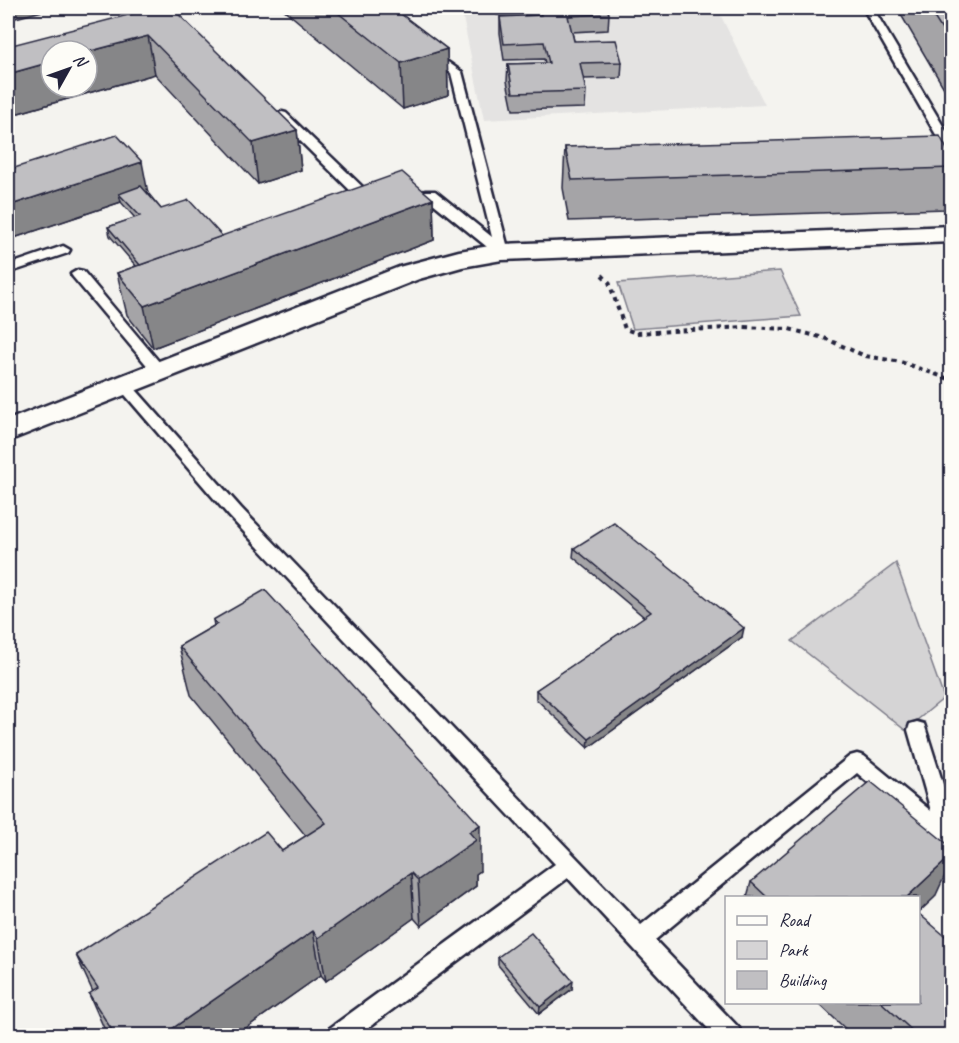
<svg xmlns="http://www.w3.org/2000/svg" width="959" height="1043" font-family="Caveat,sans-serif">
<rect width="100%" height="100%" fill="#f4f3ef"/>
<filter id="ink" filterUnits="userSpaceOnUse"><feTurbulence type="fractalNoise" baseFrequency=".0167" numOctaves="2"/><feDisplacementMap in="SourceGraphic" scale="12" xChannelSelector="R" yChannelSelector="G"/><feConvolveMatrix kernelMatrix="1 2 1 2 8 2 1 2 1" color-interpolation-filters="sRGB"/></filter>
<g filter="url(#ink)">
<!-- built -->
<path fill="#e4e3e2" d="M461,8H717L765,105L484,120Z"/>
<!-- green -->
<g fill="#d5d4d5" stroke="#7c7b88" stroke-width="1.5">
<path d="M780,271L801,316L633,329L618,283Z"/>
<path d="M896,563L944,698L905,730L792,641Z"/>
</g>
<g fill="none" stroke-linecap="round" stroke-linejoin="round">
<!-- service casing -->
<g stroke="#22223b" stroke-width="5">
<g id="service">
<path d="M863,8H873L952,141V156L946,152Z"/>
<path d="M432,51L462,72L509,252L507,255H497L428,199L407,206L401,202L425,191H435L492,237L451,73L428,56V52Z"/>
<path d="M282,112L286,113L376,200L377,203L376,206H366L278,119V113Z"/>
<path d="M63,246L70,250L68,253L8,273V265Z"/>
<path d="M78,270L83,271L165,369L167,372L165,375H155L73,277L71,274Z"/>
<path d="M125,381L130,383L241,508L641,925L850,756L857,754L864,756L931,811L908,730L910,724L917,722L924,724L926,730L952,813V854L945,851L941,844L857,773L655,940L739,1028L742,1036H715L568,878L357,1036H327L330,1028L555,864L229,516L120,389L118,386Z"/>
</g>
</g>
<!-- minor casing -->
<g stroke="#22223b" stroke-width="5">
<path id="minor" d="M952,226V242L502,260L462,267L419,279L8,441V420L399,267L459,251L502,244Z"/>
</g>
<!-- path -->
<path stroke="#22223b" stroke-width="4" stroke-dasharray="4.5 4.5" stroke-linecap="butt" d="M602,275L609,282L625,329L636,333L744,327L789,329L824,338L865,356L901,362L952,380"/>
<!-- service -->
<use href="#service" fill="#fdfcf7" fill-rule="evenodd"/>
<!-- minor -->
<use href="#minor" fill="#fdfcf7" fill-rule="evenodd"/>
</g>
<!-- wall -->
<g fill="#a5a4a7" stroke="#22223b" stroke-width="1.5">
<path d="M155,8L297,130L301,170L258,184L155,74L8,116Z"/>
<path d="M282,8H393L447,49L448,95L403,109Z"/>
<path d="M496,8H607L609,14L608,30L572,32L574,41L622,62L621,78L583,79L586,91L585,108L513,110L507,81L508,64L545,63L544,59L504,60L500,33V17L537,16V14L497,15Z"/>
<path d="M897,8H951V100Z"/>
<path d="M565,147L951,157V190L946,209L569,221L563,188Z"/>
<path d="M8,170L148,193L161,209L222,236L433,199L434,240L153,348L127,315L117,273L136,266L110,236L108,227L135,218L121,202L8,240Z"/>
<path d="M574,548L742,637L588,748L536,699V690L644,617L573,557Z"/>
<path d="M213,620L480,871L476,874V886L421,926L414,918L326,981L321,975L236,1035H107L89,994L93,992L76,955L282,851L306,836L191,695L179,646L214,626Z"/>
<path d="M751,882L935,897H747Z"/>
<path d="M498,957L572,989L539,1014L498,965Z"/>
<path d="M817,1002H918L951,1035H852Z"/>
</g>
<!-- shaded-wall -->
<g fill="#868688" stroke="#22223b" stroke-width="1.5">
<path d="M8,8H54L8,20Z"/>
<path d="M148,36L155,74L8,116V74L51,62V87H87V52Z"/>
<path d="M447,49L448,95L403,109L401,63Z"/>
<path d="M297,130L301,170L258,184L253,143Z"/>
<path d="M142,162L148,193L119,194L121,202L8,240V206Z"/>
<path d="M433,199L434,240L153,348L144,306Z"/>
<path d="M744,628L742,637L588,748L589,739Z"/>
<path d="M480,825V871L476,874V886L421,926L418,880L469,832Z"/>
<path d="M951,856V862L935,897L918,913V897H907Z"/>
<path d="M411,873L414,918L326,981L318,938Z"/>
<path d="M313,931L321,975L236,1035H163Z"/>
<path d="M573,981L572,989L539,1014L540,1007Z"/>
</g>
<!-- building -->
<g fill="#c0bfc2" stroke="#22223b" stroke-width="1.5">
<path d="M155,8H172L297,130L253,143L148,36L87,52V51H51V62L8,74V46Z"/>
<path d="M332,8H393L447,49L401,63Z"/>
<path d="M540,8H607L609,14L568,16L574,41L616,40L622,62L580,63L586,91L513,93L508,64L549,63L544,42L504,44L500,17L541,15Z"/>
<path d="M928,8H951V44Z"/>
<path d="M117,135L142,162L8,206V170Z"/>
<path d="M940,136L951,157V168L572,180L565,147Z"/>
<path d="M402,172L433,199L144,306L117,273Z"/>
<path d="M141,186L161,209L189,200L222,236L140,265L108,227L140,216L119,194Z"/>
<path d="M614,523L744,628L589,739L536,690L651,612L574,548Z"/>
<path d="M265,590L480,825L469,832L476,840L418,880L411,873L318,938L313,931L163,1035H115L89,994L98,988L76,955L266,832L282,851L326,823L179,646L217,624L213,620Z"/>
<path d="M870,781L951,847V856L907,897H767L751,882Z"/>
<path d="M918,913L951,941V1035H917L881,1002H918Z"/>
<path d="M531,933L573,981L540,1007L498,957Z"/>
</g>
</g>
<!-- margin -->
<rect width="959" height="1043" fill="none" stroke="#fdfcf7" stroke-width="30"/>
<rect x="15" y="15" width="929" height="1013" fill="none" stroke="#22223b" stroke-width="2" filter="url(#ink)"/>
<!-- legend -->
<rect x="725" y="896" width="195" height="108" fill="#fdfcf7" stroke="#a5a5ac" stroke-width="1.5"/>
<rect x="737" y="916" width="30" height="9" fill="#fdfcf7" stroke="#a5a5ac" stroke-width="1.5"/>
<text x="779" y="926" font-size="18" fill="#22223b">Road</text>
<rect x="737" y="941" width="30" height="18" fill="#d5d4d5" stroke="#a5a5ac" stroke-width="1.5"/>
<text x="779" y="956" font-size="18" fill="#22223b">Park</text>
<rect x="737" y="971" width="30" height="18" fill="#c0bfc2" stroke="#a5a5ac" stroke-width="1.5"/>
<text x="779" y="986" font-size="18" fill="#22223b">Building</text>
<!-- north arrow -->
<g transform="translate(69 69) rotate(50)"><circle r="28" fill="#fdfcf7" stroke="#a5a5ac" stroke-width="1.5"/>
<path d="M0-4.5L10 22L0 15L-10 22Z" fill="#22223b"/>
<text y="-9" font-size="16" font-weight="bold" text-anchor="middle" fill="#22223b">N</text>
</g>
</svg>
